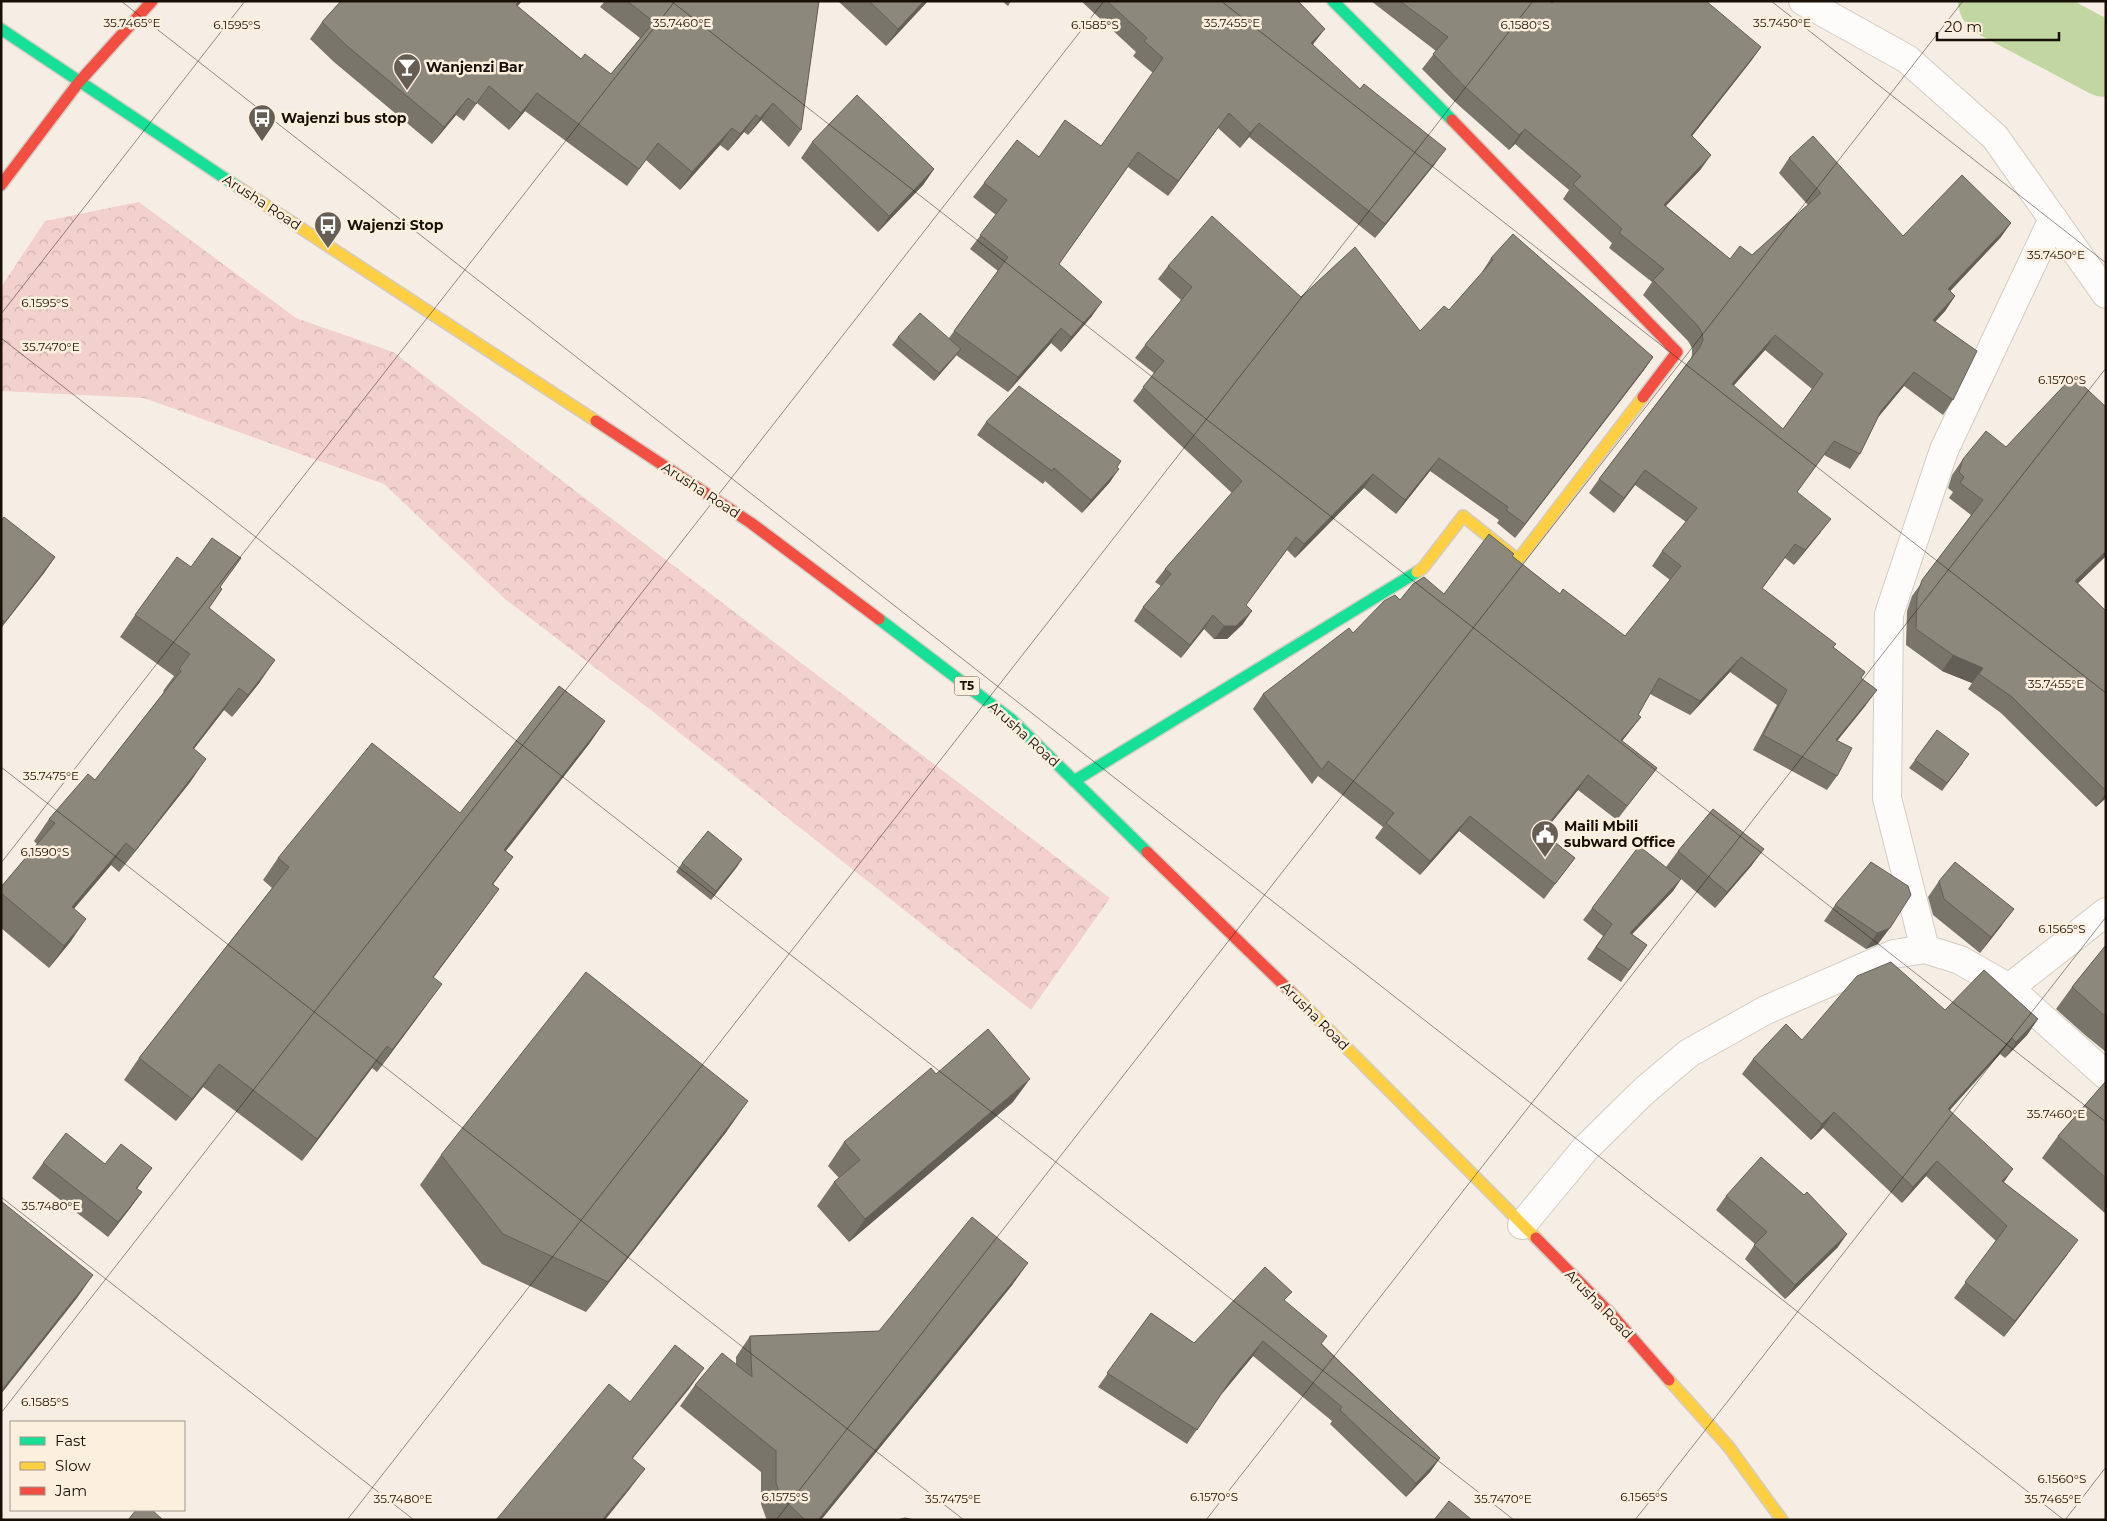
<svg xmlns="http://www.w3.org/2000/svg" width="2107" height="1521" font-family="Montserrat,sans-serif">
<defs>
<pattern id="park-crowns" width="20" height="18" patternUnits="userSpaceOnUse" patternTransform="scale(1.25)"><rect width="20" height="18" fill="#f2d0cc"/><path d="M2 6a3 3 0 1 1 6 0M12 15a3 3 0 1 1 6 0" fill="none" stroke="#cfb2ae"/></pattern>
</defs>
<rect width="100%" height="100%" fill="#f6eee5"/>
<!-- park -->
<path fill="url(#park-crowns)" d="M139,202L296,318L393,352L1110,898L1031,1010L652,711L505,599L384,484L144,398L1,391V287L45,221Z"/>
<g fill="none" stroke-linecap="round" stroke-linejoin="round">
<!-- river -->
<path stroke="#c1d6a1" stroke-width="74" d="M1995,1L2106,60"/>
<!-- street casing -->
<g stroke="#d3ccc3" stroke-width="30">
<g id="street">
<path d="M1803,1L1907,59L1995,137L2106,294"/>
<path d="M1925,949L1887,798L1889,614L1944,450L2053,219"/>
<path d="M2009,988L2106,912"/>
<path d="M1522,1225L1585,1149L1644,1091L1689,1053L1766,1010L1894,954L1925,949L1960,960L2009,988L2106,1075"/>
</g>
</g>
<!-- fast casing -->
<g stroke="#d3ccc3" stroke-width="14">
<g id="fast">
<path d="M1333,1L1452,120"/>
<path d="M1,29L241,189"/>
<path d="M879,619L1012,720L1147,852"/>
<path d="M1074,781L1417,572"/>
</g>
</g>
<!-- slow casing -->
<g stroke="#d3ccc3" stroke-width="14">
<g id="slow">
<path d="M241,189L596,421"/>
<path d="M1417,572L1423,568L1463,516L1518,560L1643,397"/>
<path d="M1293,994L1536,1238"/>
<path d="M1669,1380L1728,1446L1782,1520"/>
</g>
</g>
<!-- jam casing -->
<g stroke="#d3ccc3" stroke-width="14">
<g id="jam">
<path d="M1452,120L1677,352L1643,397"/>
<path d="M1,185L79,82L152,1"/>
<path d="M596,421L751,523L879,619"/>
<path d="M1147,852L1293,994"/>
<path d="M1536,1238L1613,1316L1669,1380"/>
</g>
</g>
<!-- street -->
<use href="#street" stroke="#fefcfb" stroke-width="28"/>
<!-- fast -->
<use href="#fast" stroke="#16e098" stroke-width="11"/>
<!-- slow -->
<use href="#slow" stroke="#ffcf43" stroke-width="11"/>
<!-- jam -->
<use href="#jam" stroke="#f24e42" stroke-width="11"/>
</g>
<!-- wall -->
<g fill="#79756b" fill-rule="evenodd">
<path d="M341,1H522L517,6L581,59L611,74L640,38L600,7L605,1H819L801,130L789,147L761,120L748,135L744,132L728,151L720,145L680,190L646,160L627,186L525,111L509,130L477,103L464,121L456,115L432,144L334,62L310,39L322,22Z"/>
<path d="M838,1H928L886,46Z"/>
<path d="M1002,1H1011L1008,6Z"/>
<path d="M1081,1H1298L1314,43L1313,45L1435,164L1375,238L1249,137L1240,148L1218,128L1168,196L1128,167L1059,264L1092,316L1061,352L1051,343L1008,392L956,355L934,381L892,345L898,337L949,338L998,271L970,249L996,215L973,197L984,183L1039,157L1101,146L1153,73L1133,56L1136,52Z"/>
<path d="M1371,1H1550L1552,3L1761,47L1751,61L1692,136L1701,169L1666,206L1730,259L1752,255L1808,205L1779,173L1789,158L1903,236L2001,237L1950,291L1955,296L1945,311L1935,322L1954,398L1943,415L1904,386L1878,417L1860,454L1850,469L1824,455L1797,492L1820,533L1794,565L1785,558L1762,589L1833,647L1865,672L1861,678L1866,705L1837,740V776L1827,790L1753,750L1777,705L1730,672L1690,715L1650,694L1638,715L1641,717L1630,731L1622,741L1657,768L1646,782L1617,820L1578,790L1543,833L1575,858L1544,899L1459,831L1420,875L1375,838L1383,827L1318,776L1312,784L1253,709L1263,694L1400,600L1444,594L1512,556L1560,594L1625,636L1670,580L1652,566L1662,551L1686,522L1635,485L1614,513L1589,493L1599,479L1691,358L1692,355V348L1688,341L1643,295L1652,282L1609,248L1612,243L1563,199L1569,190L1515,144L1509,150L1454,101L1422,69L1436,51ZM1765,350L1812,389L1783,429L1733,386Z"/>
<path d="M812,142L934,169L923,185L878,232L801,158Z"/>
<path d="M1491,258L1653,357L1644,370L1515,538L1497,523L1499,520L1430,471L1396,514L1364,488L1295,558L1287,550L1246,605L1243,624L1227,639H1214L1204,629L1181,658L1134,621L1143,607L1161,586L1155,582L1165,569L1232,493L1133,401L1154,373L1135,358L1145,345L1181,300L1158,279L1168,266L1301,297L1420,331L1449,310L1483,272H1482Z"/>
<path d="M2106,407V556L2078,583L2106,611V798L2096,807L2001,713L1968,689L1972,683L1942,671L1906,645L1907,611L1912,596L1971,515L1949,498L1953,492L1948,488L1952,475L1963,459L2006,447Z"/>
<path d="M986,422L1121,461L1117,467L1110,482L1082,513L1045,481L1043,484L977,435Z"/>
<path d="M1,521L55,557L44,573L1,628Z"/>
<path d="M220,587L209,608L260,682L232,717L224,710L194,749L191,781L119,872L111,865L74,909L71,941L49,968L1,928V887L37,844L34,841L49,819L95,780L164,692L163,691L174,676L120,637L135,615Z"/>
<path d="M605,721L589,744L506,851L513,857L493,884L499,889L483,911L434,977L426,1006L377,1072L372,1068L302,1161L203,1087L176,1121L124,1080L139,1058L272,888L263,880L278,858L460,813Z"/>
<path d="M1915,760L1963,763L1942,791L1909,768Z"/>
<path d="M1678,851L1752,865L1715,908L1681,879L1673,891L1632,934L1647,945L1621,982L1587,959L1603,936L1583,920L1592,908L1666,867Z"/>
<path d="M742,859L711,900L676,872L682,863Z"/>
<path d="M1871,862L1878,944L1866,949L1824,921L1835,905Z"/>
<path d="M1939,881L2002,925L1980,953L1933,915L1928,897Z"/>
<path d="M2106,945V1052L2085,1035L2056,1009L2072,987Z"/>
<path d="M1945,1010L2038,1019L2027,1035L2005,1058L2000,1054L1950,1110L2004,1183L2067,1255L2004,1337L1954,1298L1996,1241L1926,1176L1902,1203L1823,1128L1811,1140L1742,1074L1753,1059L1802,1040Z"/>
<path d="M936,1074L1013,1102L849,1242L817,1206L834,1182L839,1178L828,1166L844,1142Z"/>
<path d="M2106,1081V1214L2042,1158L2058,1136Z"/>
<path d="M727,1131L586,1312L482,1264L420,1185L441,1155Z"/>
<path d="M43,1163L105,1164L152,1168L137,1189L142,1192L131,1207L108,1237L32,1178Z"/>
<path d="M1726,1196L1838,1247L1785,1299L1745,1259L1755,1244L1716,1210Z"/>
<path d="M1013,1284L821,1520H768L766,1518L761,1504V1472L680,1406L695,1385L736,1364V1357L750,1336L879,1331Z"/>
<path d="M1285,1302L1322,1344L1440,1458L1430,1472L1406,1497L1330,1424L1332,1421L1253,1356L1222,1393L1187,1444L1098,1387L1151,1313L1194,1343Z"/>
</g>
<!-- shaded-wall -->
<g fill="#635f57">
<path d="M519,1H522L504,22Z"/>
<path d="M924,1H928L886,46L898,29Z"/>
<path d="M1325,29L1314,43L1301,58L1311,43Z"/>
<path d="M1761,47L1751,61L1681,150L1691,135Z"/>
<path d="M537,93L525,111L509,130L521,113Z"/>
<path d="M468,98L456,115L432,144L444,127Z"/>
<path d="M773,103L761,120L748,135L760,118Z"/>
<path d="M1229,113L1218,128L1168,196L1178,181Z"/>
<path d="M756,115L744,132L728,151L740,134Z"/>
<path d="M1259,123L1249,137L1240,148L1250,133Z"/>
<path d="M732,128L720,145L680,190L692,172Z"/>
<path d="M1525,129L1515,144L1509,150L1519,135Z"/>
<path d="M1446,149L1435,164L1375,238L1385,224Z"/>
<path d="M1711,155L1701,169L1653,219L1664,205Z"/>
<path d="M934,169L923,185L878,232L889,216Z"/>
<path d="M2011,223L2001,237L1938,304L1948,289Z"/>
<path d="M1955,296L1945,311L1923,335L1933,320Z"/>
<path d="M1102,302L1092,316L1061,352L1071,337Z"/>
<path d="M1061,328L1051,343L1008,392L1018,377Z"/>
<path d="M1775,335L1765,350L1722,399L1732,384Z"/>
<path d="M961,349L955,357L934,381L939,373Z"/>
<path d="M1653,357L1644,370L1515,538L1525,524Z"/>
<path d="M1914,372L1904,386L1871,426L1881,411Z"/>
<path d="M1439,458L1430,471L1396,514L1405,500Z"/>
<path d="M1119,469L1110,482L1082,513L1091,500Z"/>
<path d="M1645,470L1635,485L1614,513L1624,498Z"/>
<path d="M1373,474L1364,488L1295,558L1304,544Z"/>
<path d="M1831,519L1820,533L1794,565L1805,550Z"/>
<path d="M2106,551V556L2065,596L2075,581Z"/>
<path d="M55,557L44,573L1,628L5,622Z"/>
<path d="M1252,611L1243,624L1227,639H1214L1224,626Z"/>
<path d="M1213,615L1204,629L1181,658L1190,645Z"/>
<path d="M1953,655L1983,668L1972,683L1942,671Z"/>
<path d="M1741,657L1730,672L1690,715L1700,701Z"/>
<path d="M275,660L260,682L232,717L248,695Z"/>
<path d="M239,688L224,710L177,770L193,748Z"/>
<path d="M1877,690L1866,705L1826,755L1836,740Z"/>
<path d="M1641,717L1630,731L1611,755L1621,740Z"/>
<path d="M605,721L589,744L489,872L504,850Z"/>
<path d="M206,759L191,781L119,872L135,851Z"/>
<path d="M1588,775L1578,790L1531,847L1542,832Z"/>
<path d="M2106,793V798L2096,807Z"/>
<path d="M1470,816L1459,831L1420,875L1430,861Z"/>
<path d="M126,843L111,865L56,929L72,907Z"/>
<path d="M1764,849L1752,865L1715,908L1727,892Z"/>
<path d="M513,857L497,879L476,906L492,884Z"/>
<path d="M742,859L737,867L711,900L716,891Z"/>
<path d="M1681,879L1673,891L1622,945L1630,933Z"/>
<path d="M499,889L483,911L417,999L433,977Z"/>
<path d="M2014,909L2002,925L1980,953L1991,937Z"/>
<path d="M86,919L71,941L49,968L64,946Z"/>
<path d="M1890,928L1878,944L1866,949L1877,933Z"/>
<path d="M442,984L426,1006L377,1072L392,1050Z"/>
<path d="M2038,1019L2027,1035L2005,1058L2016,1042Z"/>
<path d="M2012,1038L2000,1054L1937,1124L1948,1109Z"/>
<path d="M387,1046L372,1068L302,1161L317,1139Z"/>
<path d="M219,1064L203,1087L176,1121L192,1099Z"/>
<path d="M1030,1079L1013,1102L849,1242L865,1219Z"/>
<path d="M748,1101L727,1131L586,1312L608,1282Z"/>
<path d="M1834,1112L1823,1128L1811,1140L1822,1124Z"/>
<path d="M1937,1161L1926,1176L1902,1203L1913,1187Z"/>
<path d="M2013,1169L2002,1185V1181Z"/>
<path d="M142,1192L131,1207L108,1237L118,1222Z"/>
<path d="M1847,1234L1838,1247L1785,1299L1795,1285Z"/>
<path d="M2078,1240L2067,1255L2004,1337L2015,1321Z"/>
<path d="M1028,1263L1013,1284L821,1520H818Z"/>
<path d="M93,1275L77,1298L1,1394V1391Z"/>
<path d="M1263,1341L1253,1356L1221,1395L1230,1381Z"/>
<path d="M704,1368L689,1389L616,1479L632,1458Z"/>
<path d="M1440,1458L1430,1472L1406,1497L1416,1483Z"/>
<path d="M645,1469L629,1490L605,1520H602Z"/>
</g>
<!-- building -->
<g fill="#8d887c" stroke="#635f57" fill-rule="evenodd">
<path d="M341,1H519L516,5L581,59L585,54L611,74L654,22L627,1H819L801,130L773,103L760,118L756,115L740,134L732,128L692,172L658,143L639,169L537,93L521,113L489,86L476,104L468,98L444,127L346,45L322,22Z"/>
<path d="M869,1H924L898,29Z"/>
<path d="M1107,1H1298L1325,29L1311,43L1360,89L1364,84L1446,149L1385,224L1259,123L1250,133L1229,113L1178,181L1138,152L1059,264L1102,302L1071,337L1061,328L1018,377L954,331L1008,257L980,235L1007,200L984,183L1017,140L1039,157L1065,120L1101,146L1163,58L1144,41L1147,38Z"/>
<path d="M1400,1H1550L1552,3L1554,1H1706L1761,47L1691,135L1711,155L1664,205L1730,259L1740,246L1752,255L1821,193L1789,158L1813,136L1903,236L1962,175L2011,223L1948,289L1955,296L1933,320L1977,351L1954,398L1953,400L1914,372L1881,411L1860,454L1834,441L1797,492L1831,519L1805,550L1795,544L1762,588L1836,644L1833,647L1865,672L1861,678L1877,690L1836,740L1852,748L1837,776L1763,735L1787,690L1741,657L1700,701L1659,678L1638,715L1641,717L1621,740L1657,768L1627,806L1588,775L1542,832L1575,858L1555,884L1470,816L1430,861L1386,823L1394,813L1328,761L1322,770L1263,694L1349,628L1353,633L1384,601L1395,595L1400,600L1413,584L1424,577L1444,594L1489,534L1514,554L1512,556L1560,594L1563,589L1625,636L1681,566L1662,551L1697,508L1645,470L1624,498L1599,479L1700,347L1703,340L1702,333L1698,326L1653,280L1664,269L1619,233L1622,229L1573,184L1581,176L1525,129L1519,135L1464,86L1433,54L1448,37ZM1775,335L1823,374L1783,429L1732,384Z"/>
<path d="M857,95L934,169L889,216L812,142Z"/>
<path d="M1212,216L1301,297L1355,247L1420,331L1444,306L1449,310L1493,260L1491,258L1513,234L1653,357L1525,524L1506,510L1508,507L1439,458L1405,500L1373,474L1304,544L1296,537L1246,605L1252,611L1236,626H1224L1213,615L1190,645L1143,607L1171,574L1165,569L1242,481L1143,387L1164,361L1145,345L1192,287L1168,266Z"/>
<path d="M920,313L961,349L939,373L898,337Z"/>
<path d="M2073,376L2106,407V551L2075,581L2106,611V791L2012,697L1979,674L1983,668L1953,655L1916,629L1917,595L1922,580L1983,500L1960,483L1964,477L1959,472L1963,459L1986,431L2006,447Z"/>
<path d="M1019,386L1121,461L1117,467L1119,469L1091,500L1054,468L1052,471L986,422Z"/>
<path d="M4,517L55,557L5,622L1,619V521Z"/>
<path d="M212,538L241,558L220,587L222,589L209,608L275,660L248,695L239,688L193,748L206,759L135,851L126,843L72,907L86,919L64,946L1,893V887L55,823L49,819L88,774L95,780L181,671L179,669L190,654L135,615L177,557L191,567Z"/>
<path d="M559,686L605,721L504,850L513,857L492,884L499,889L433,977L442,984L392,1050L387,1046L317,1139L219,1064L192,1099L139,1058L289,867L278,858L372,743L460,813Z"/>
<path d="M1937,730L1969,754L1947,783L1915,760Z"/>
<path d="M1713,809L1764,849L1727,892L1678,851Z"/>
<path d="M708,831L742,859L716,891L682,863Z"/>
<path d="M1639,846L1681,879L1630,933L1647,945L1629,970L1596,947L1612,924L1592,908Z"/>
<path d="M1871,862L1908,886L1911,895L1890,928L1877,933L1835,905Z"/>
<path d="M1955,862L2014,909L1991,937L1944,899L1939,881Z"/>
<path d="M2106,945V1017L2072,987Z"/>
<path d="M1891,962L1945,1010L1984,970L2038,1019L2016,1042L2012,1038L1948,1109L2013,1169L2002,1181L2078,1240L2015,1321L1965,1282L2007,1226L1937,1161L1913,1187L1834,1112L1822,1124L1753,1059L1786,1024L1802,1040L1857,976Z"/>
<path d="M586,972L748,1101L608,1282L503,1234L441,1155Z"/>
<path d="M988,1029L1030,1079L865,1219L834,1182L860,1160L844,1142L931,1068L936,1074Z"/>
<path d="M2106,1081V1178L2058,1136Z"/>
<path d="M66,1133L105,1164L121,1144L152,1168L136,1188L142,1192L118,1222L43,1163Z"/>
<path d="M1761,1157L1804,1195L1807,1192L1847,1234L1795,1285L1754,1245L1767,1232L1726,1196Z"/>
<path d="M1,1201L93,1275L1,1391Z"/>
<path d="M972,1217L1028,1263L818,1520H805L781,1497L776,1483V1451L695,1385L722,1353L752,1377L750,1336L879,1331Z"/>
<path d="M1265,1267L1292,1292L1284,1300L1327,1336L1321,1344L1440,1458L1416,1483L1340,1410L1342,1407L1263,1341L1230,1381L1197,1430L1107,1373L1151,1313L1194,1343Z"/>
<path d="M675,1345L704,1368L632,1458L645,1469L602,1520H496L609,1384L630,1402Z"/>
<path d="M1449,1501L1472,1520H1434Z"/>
<path d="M136,1510H152L163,1520H128Z"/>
<path d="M905,1518L915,1520H897Z"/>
</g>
<!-- ticks -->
<path fill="none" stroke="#181007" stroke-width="1" stroke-opacity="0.45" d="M121,1L2064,1520M671,1L2106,1122M1221,1L2106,693M1771,1L2106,263M1,314L245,1M1,338L1514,1520M1,767L964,1520M1,863L675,1M1,1197L414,1520M1,1413L1104,1M347,1520L1533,1M776,1520L1963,1M1206,1520L2106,368M1635,1520L2106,917M2065,1520L2106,1467"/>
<!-- icons -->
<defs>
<g id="bar-pin" transform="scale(1.4375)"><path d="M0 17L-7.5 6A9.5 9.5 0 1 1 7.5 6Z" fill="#665e55" stroke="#fdefde"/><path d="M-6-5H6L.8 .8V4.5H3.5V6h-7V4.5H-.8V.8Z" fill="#fff"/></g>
<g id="bus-pin" transform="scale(1.4375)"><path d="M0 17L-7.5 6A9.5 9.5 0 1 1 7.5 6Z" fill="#665e55" stroke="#fdefde"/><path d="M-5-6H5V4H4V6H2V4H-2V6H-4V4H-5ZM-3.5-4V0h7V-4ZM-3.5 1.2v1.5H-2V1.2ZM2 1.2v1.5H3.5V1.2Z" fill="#fff"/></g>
<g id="civic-pin" transform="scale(1.4375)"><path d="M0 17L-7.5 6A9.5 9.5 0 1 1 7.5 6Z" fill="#665e55" stroke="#fdefde"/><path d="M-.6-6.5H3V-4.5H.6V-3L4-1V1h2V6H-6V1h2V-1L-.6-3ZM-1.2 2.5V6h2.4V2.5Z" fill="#fff"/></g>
</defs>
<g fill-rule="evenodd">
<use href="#bar-pin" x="407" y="67"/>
<use href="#bus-pin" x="262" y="118"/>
<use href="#bus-pin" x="328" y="225"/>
<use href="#civic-pin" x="1545" y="834"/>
</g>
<g text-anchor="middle" stroke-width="5" stroke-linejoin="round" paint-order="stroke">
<!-- shield labels -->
<rect fill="#fdefde" stroke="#5d5348" stroke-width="1" x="954.5" y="676.5" width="25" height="19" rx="4"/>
<g font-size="12" font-weight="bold" fill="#181007">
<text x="967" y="690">T5</text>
</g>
<!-- poi labels -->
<g font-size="14" font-weight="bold" fill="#181007" stroke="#fdefde" text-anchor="start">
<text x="426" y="72">Wanjenzi Bar</text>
<text x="281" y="123">Wajenzi bus stop</text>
<text x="347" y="230">Wajenzi Stop</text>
<text x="1564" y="831">Maili Mbili<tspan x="1564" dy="16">subward Office</tspan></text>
</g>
<!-- street labels -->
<g font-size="14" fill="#181007" stroke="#fdefde">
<text transform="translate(262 202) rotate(33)" y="5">Arusha Road</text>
<text transform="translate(701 490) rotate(33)" y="5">Arusha Road</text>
<text transform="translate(1024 734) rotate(42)" y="5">Arusha Road</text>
<text transform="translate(1315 1016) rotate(45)" y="5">Arusha Road</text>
<text transform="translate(1599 1304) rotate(46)" y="5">Arusha Road</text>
</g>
</g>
<g font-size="12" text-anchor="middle" fill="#181007" stroke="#fdefde" stroke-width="5" stroke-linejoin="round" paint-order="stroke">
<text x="132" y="27">35.7465°E</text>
<text x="682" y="27">35.7460°E</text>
<text x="1232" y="27">35.7455°E</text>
<text x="1782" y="27">35.7450°E</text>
<text x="237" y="29">6.1595°S</text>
<text x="1095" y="29">6.1585°S</text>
<text x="1525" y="29">6.1580°S</text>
<text x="2056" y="259">35.7450°E</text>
<text x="45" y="307">6.1595°S</text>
<text x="51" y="351">35.7470°E</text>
<text x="2062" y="384">6.1570°S</text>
<text x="2056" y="688">35.7455°E</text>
<text x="51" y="780">35.7475°E</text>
<text x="45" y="856">6.1590°S</text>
<text x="2062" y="933">6.1565°S</text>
<text x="2056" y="1118">35.7460°E</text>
<text x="51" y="1210">35.7480°E</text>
<text x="45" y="1406">6.1585°S</text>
<text x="2062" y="1483">6.1560°S</text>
<text x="785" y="1501">6.1575°S</text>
<text x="1214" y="1501">6.1570°S</text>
<text x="1644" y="1501">6.1565°S</text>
<text x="403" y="1503">35.7480°E</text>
<text x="953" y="1503">35.7475°E</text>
<text x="1503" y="1503">35.7470°E</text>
<text x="2053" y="1503">35.7465°E</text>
</g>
<!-- border -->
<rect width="2107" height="1521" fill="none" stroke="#181007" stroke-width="5"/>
<!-- legend -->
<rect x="10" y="1421" width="175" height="90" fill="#fdefde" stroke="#a19688"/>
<rect x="20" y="1437" width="25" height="8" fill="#16e098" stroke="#a19688"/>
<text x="55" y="1446" font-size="15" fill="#181007">Fast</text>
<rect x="20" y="1462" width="25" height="8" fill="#ffcf43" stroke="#a19688"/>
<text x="55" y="1471" font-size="15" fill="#181007">Slow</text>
<rect x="20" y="1487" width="25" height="8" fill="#f24e42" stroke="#a19688"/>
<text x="55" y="1496" font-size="15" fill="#181007">Jam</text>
<!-- scale -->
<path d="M1937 32v8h122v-8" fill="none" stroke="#181007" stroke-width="2.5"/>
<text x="1944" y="32" font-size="15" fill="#181007" stroke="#fdefde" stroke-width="4" paint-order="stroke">20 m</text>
</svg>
